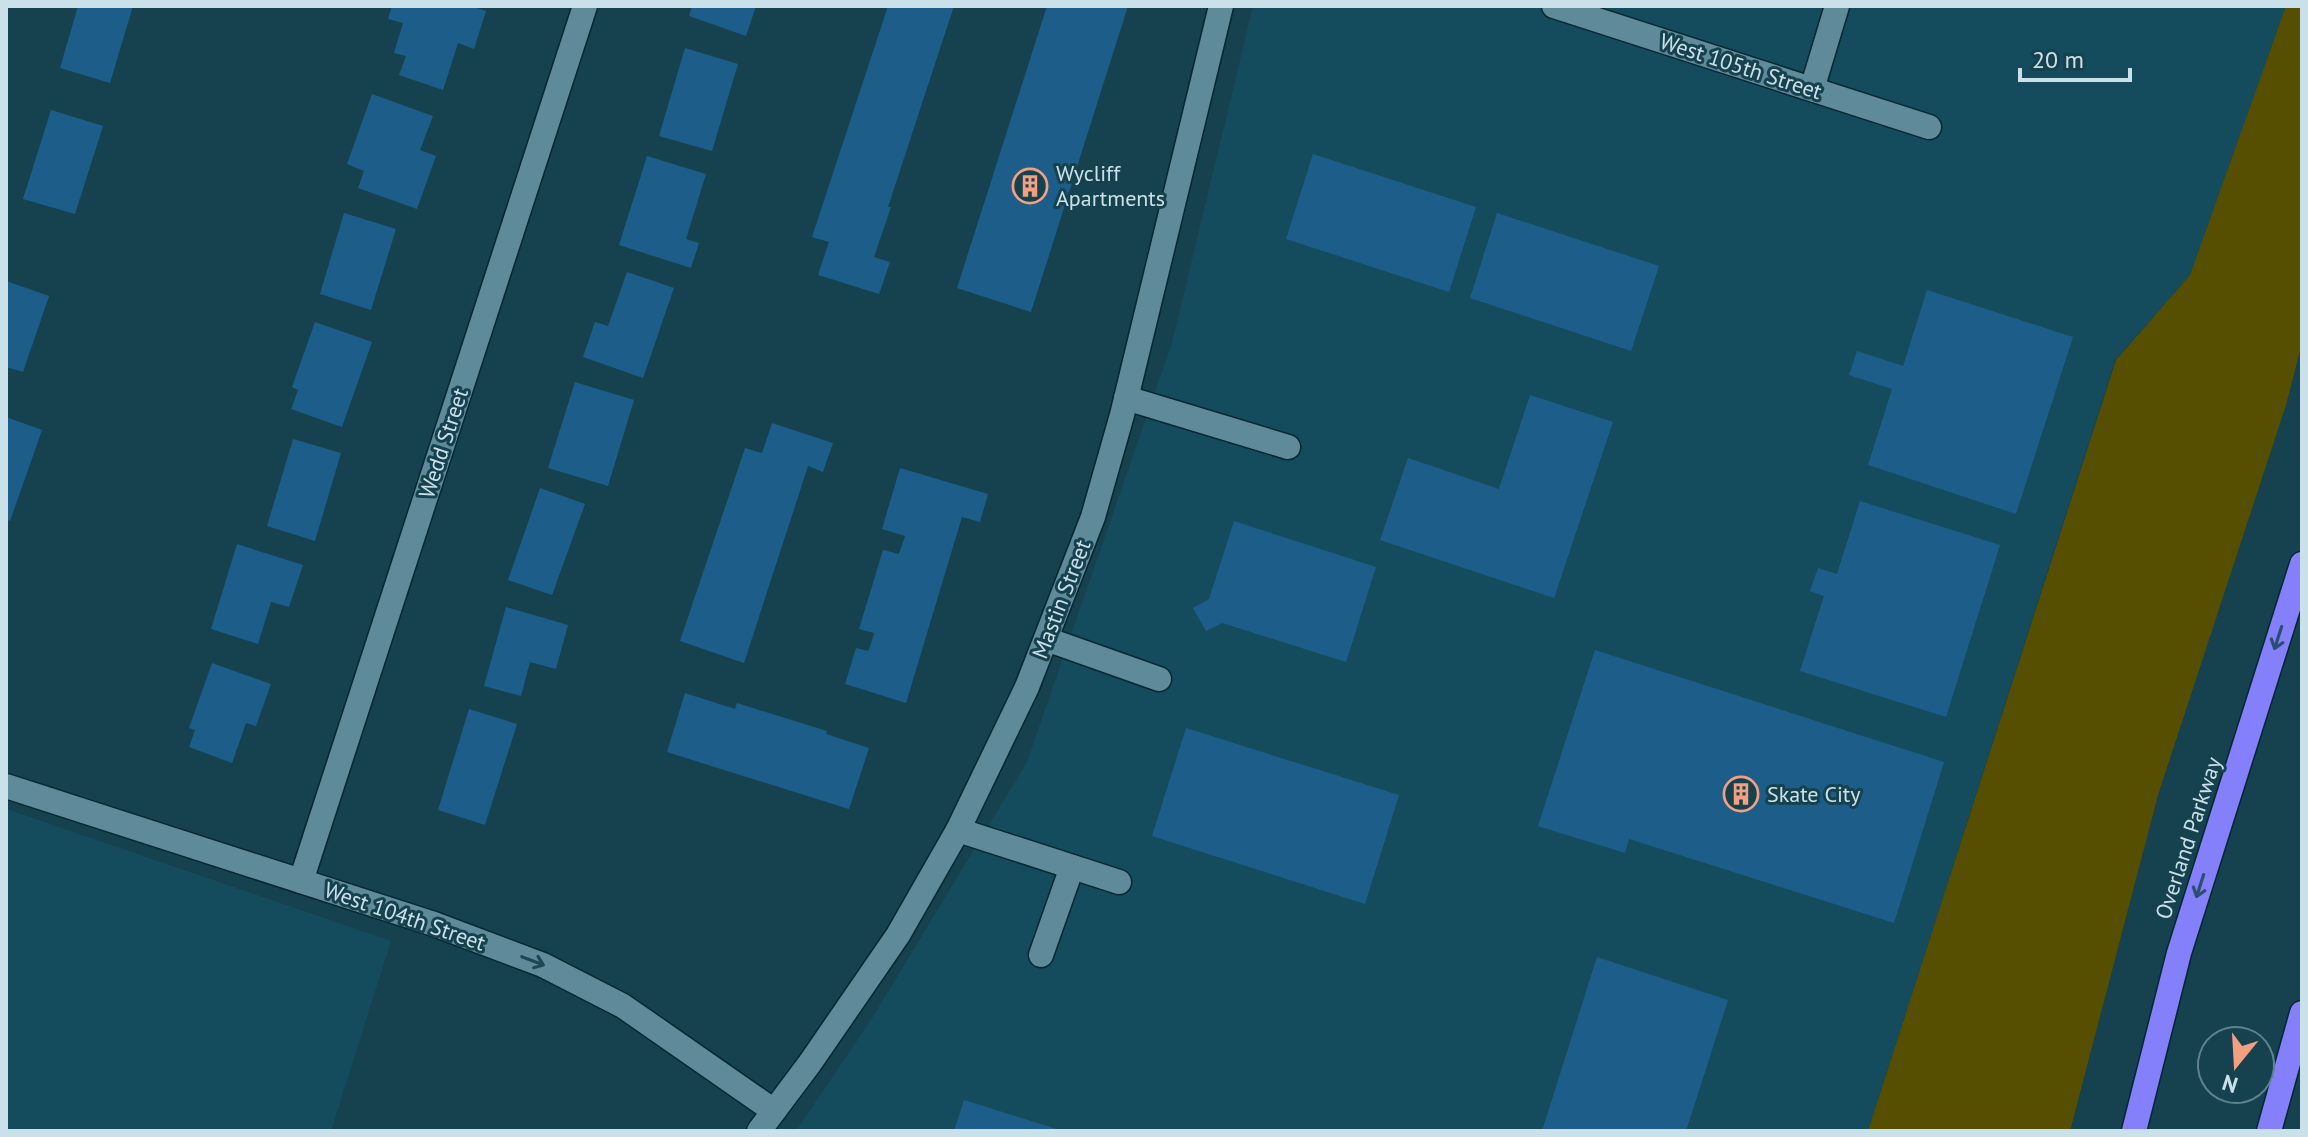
<svg xmlns="http://www.w3.org/2000/svg" width="2308" height="1137" font-family="'PT Sans',sans-serif">
<rect width="100%" height="100%" fill="#16424f"/>
<!-- built -->
<g fill="#154c5d">
<path d="M1253,6H2286L2190,275L2115,360L1868,1131H796L871,1020L1027,762L1172,343Z"/>
<path d="M6,809L391,941L331,1131H6Z"/>
</g>
<!-- green -->
<path fill="#564e00" d="M2286,6H2302V343L2286,405L2158,795L2070,1131H1868L2116,360L2190,275Z"/>
<!-- building -->
<g fill="#1c5e89">
<path d="M78,6H133L110,83L60,68Z"/>
<path d="M392,6H471L486,11L474,49L458,43L443,90L399,75L406,56L394,53L403,23L388,19Z"/>
<path d="M692,6H756L746,36L689,16Z"/>
<path d="M888,6H954L888,207H891L874,257L890,262L879,294L818,275L829,242L812,237Z"/>
<path d="M1047,6H1128L1031,312L957,288Z"/>
<path d="M685,48L738,64L712,151L659,136Z"/>
<path d="M372,94L433,116L420,150L436,156L417,209L358,188L364,171L347,164Z"/>
<path d="M51,110L103,126L75,214L23,199Z"/>
<path d="M1313,154L1476,207L1449,292L1286,239Z"/>
<path d="M647,156L706,174L686,239L699,243L691,268L619,245Z"/>
<path d="M344,213L396,229L371,310L320,294Z"/>
<path d="M1497,213L1659,266L1631,351L1470,298Z"/>
<path d="M627,272L674,288L643,378L583,357L595,322L608,326Z"/>
<path d="M6,281L49,296L23,372L6,367Z"/>
<path d="M1927,290L2073,337L2016,514L1868,465L1892,389L1849,375L1857,351L1903,366Z"/>
<path d="M315,322L372,342L342,427L291,409L298,390L292,387Z"/>
<path d="M575,382L634,400L608,486L548,468Z"/>
<path d="M1530,395L1613,422L1554,598L1380,540L1408,458L1499,489Z"/>
<path d="M6,417L42,430L10,521L6,519Z"/>
<path d="M772,423L833,443L823,472L808,466L744,663L680,641L745,448L762,453Z"/>
<path d="M293,439L341,453L315,541L267,526Z"/>
<path d="M900,468L988,494L980,522L962,517L906,703L845,684L856,648L868,651L872,641L874,633L859,629L883,550L899,554L905,536L882,529Z"/>
<path d="M540,488L585,504L552,595L508,580Z"/>
<path d="M1860,501L2000,545L1946,717L1800,671L1824,596L1810,591L1818,568L1837,574Z"/>
<path d="M1234,521L1376,567L1346,662L1222,623L1206,631L1193,608L1209,599Z"/>
<path d="M237,544L303,565L289,607L271,602L258,644L211,629Z"/>
<path d="M506,607L568,625L556,669L530,662L521,696L484,686Z"/>
<path d="M1595,650L1944,762L1894,923L1629,839L1625,853L1538,826Z"/>
<path d="M212,663L271,684L256,726L246,723L232,763L189,747L195,730L189,728Z"/>
<path d="M685,693L735,709L737,703L827,731L826,734L869,748L849,809L667,752Z"/>
<path d="M469,709L517,724L485,825L438,810Z"/>
<path d="M1186,728L1399,795L1365,904L1152,836Z"/>
<path d="M1597,957L1728,1000L1686,1131H1542Z"/>
<path d="M964,1100L1060,1130V1131H954Z"/>
</g>
<g fill="none" stroke-linecap="round" stroke-linejoin="round">
<!-- minor casing -->
<g stroke="#052731" stroke-width="27">
<g id="minor">
<path d="M1554,6L1929,127"/>
<path d="M1812,89L1837,6"/>
<path d="M1126,398L1288,447"/>
<path d="M1046,639L1159,679"/>
<path d="M6,786L434,924L543,965L623,1006L774,1111"/>
<path d="M958,830L1119,882"/>
<path d="M301,881L585,6"/>
<path d="M1041,955L1072,867"/>
<path d="M759,1131L810,1063L898,935L958,830L1027,687L1093,517L1122,415L1221,6"/>
</g>
</g>
<!-- highway casing -->
<g stroke="#052731" stroke-width="27">
<g id="highway">
<path d="M2134,1131L2179,953L2302,564"/>
<path d="M2269,1131L2302,1013"/>
</g>
</g>
<!-- minor -->
<use href="#minor" stroke="#5f8a9a" stroke-width="24"/>
<!-- highway -->
<use href="#highway" stroke="#847ffb" stroke-width="24"/>
</g>
<!-- one-way arrows -->
<defs><path id="oneway-shaft" d="M-6 0H5M1.5-3L5.5 0L1.5 3" fill="none" stroke-width="1.6" stroke-linecap="round" stroke-linejoin="round" transform="scale(2)"/></defs>
<g stroke="#2c4e71">
<use href="#oneway-shaft" transform="translate(2278 638) rotate(108)"/>
<use href="#oneway-shaft" transform="translate(2200 886) rotate(108)"/>
</g>
<use stroke="#1d4956" href="#oneway-shaft" transform="translate(533 961) rotate(21)"/>
<!-- icons -->
<defs>
<g id="building-ring" transform="scale(1.8)"><circle r="9.5" fill="#16424f" stroke="#f2a080" stroke-width="1.5"/><path d="M-4-6H4V6H1V3H-1V6H-4ZM-2.5-4.3h1.7v1.8h-1.7ZM.8-4.3h1.7v1.8H.8ZM-2.5-1h1.7V.8h-1.7ZM.8-1h1.7V.8H.8Z" fill="#f2a080"/></g>
</defs>
<g fill-rule="evenodd">
<use href="#building-ring" x="1030" y="186"/>
<use href="#building-ring" x="1741" y="794"/>
</g>
<g text-anchor="middle" stroke-width="6" stroke-linejoin="round" paint-order="stroke">
<!-- street labels -->
<g font-size="22" fill="#cbe1ea" stroke="#16424f">
<text transform="translate(1741 66) rotate(18)" y="8">West 105th Street</text>
<text transform="translate(443 443) rotate(-72)" y="8">Wedd Street</text>
<text transform="translate(1061 599) rotate(-69)" y="8">Mastin Street</text>
<text transform="translate(2188 838) rotate(-72)" y="8">Overland Parkway</text>
<text transform="translate(405 916) rotate(19)" y="8">West 104th Street</text>
</g>
<!-- poi labels -->
<g font-size="22" fill="#cbe1ea" stroke="#16424f" text-anchor="start">
<text x="1056" y="181">Wycliff<tspan x="1056" dy="25">Apartments</tspan></text>
<text x="1767" y="802">Skate City</text>
</g>
</g>
<!-- border -->
<rect width="2308" height="1137" fill="none" stroke="#cbe1ea" stroke-width="16"/>
<!-- north arrow -->
<g transform="translate(2236 1065) rotate(198)"><circle r="38" fill="#16424f" stroke="#5e828d" stroke-width="2"/>
<path d="M0-6L14 30L0 20L-14 30Z" fill="#f2a080"/>
<text y="-12" font-size="22" font-weight="bold" text-anchor="middle" fill="#cbe1ea">N</text>
</g>
<!-- scale -->
<path d="M2020 68v12h110v-12" fill="none" stroke="#cbe1ea" stroke-width="4"/>
<text x="2032" y="68" font-size="24" fill="#cbe1ea" stroke="#16424f" stroke-width="6" paint-order="stroke">20 m</text>
</svg>
